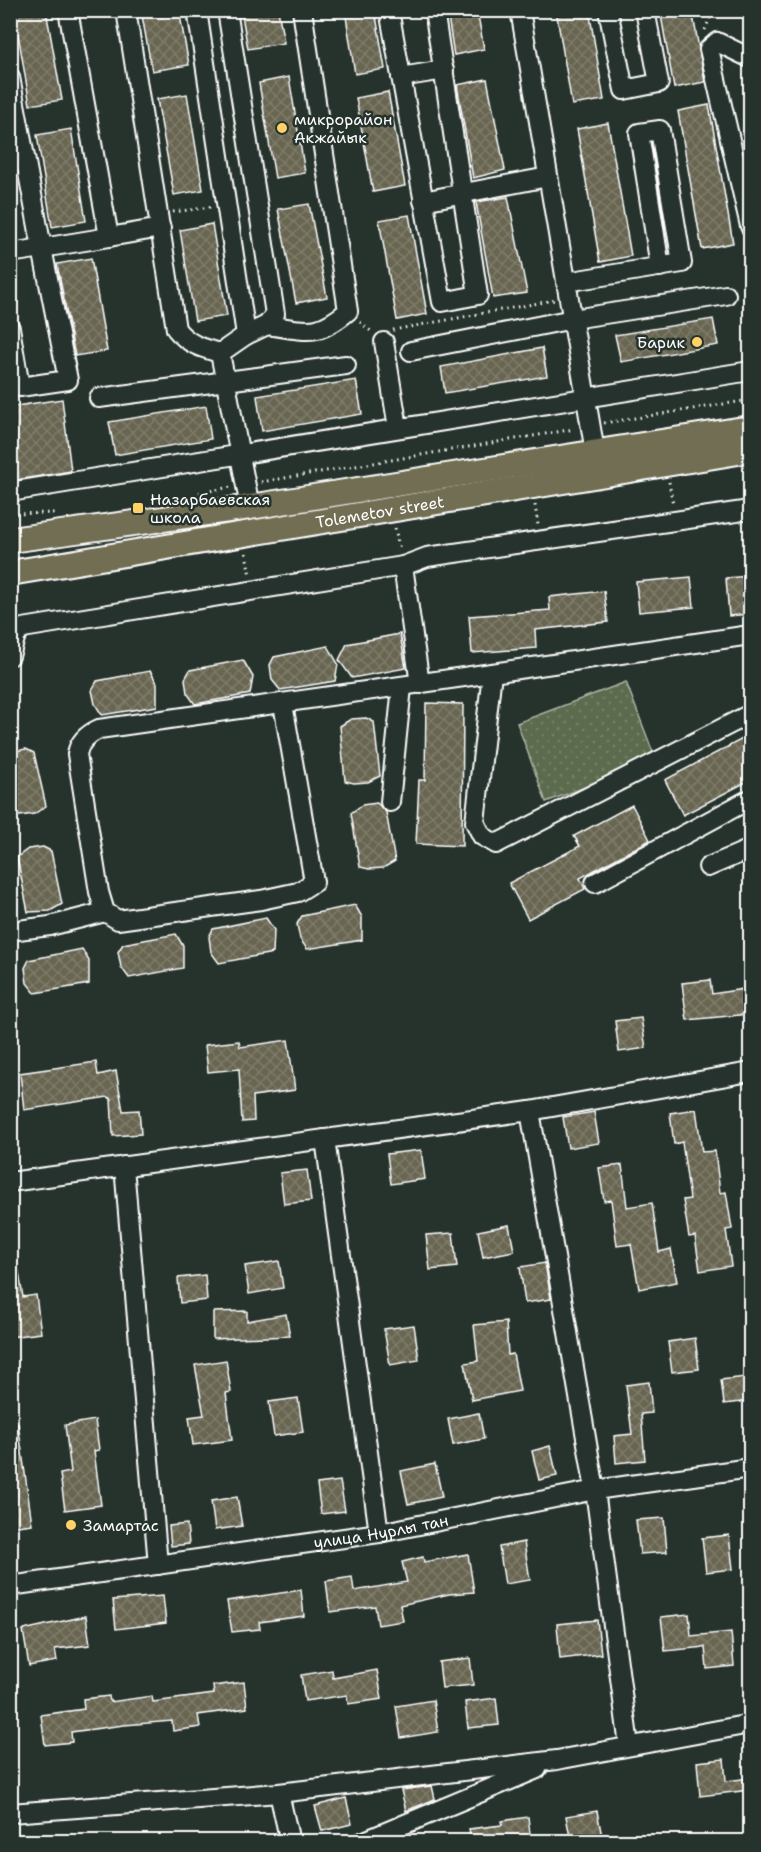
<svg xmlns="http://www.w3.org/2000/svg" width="761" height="1852" font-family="'Shantell Sans',sans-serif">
<defs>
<pattern id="green-dots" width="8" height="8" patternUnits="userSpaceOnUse" patternTransform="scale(1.5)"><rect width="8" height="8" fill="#5c6b4e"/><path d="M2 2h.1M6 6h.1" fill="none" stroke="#748169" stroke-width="1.8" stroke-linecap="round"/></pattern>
<pattern id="building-cross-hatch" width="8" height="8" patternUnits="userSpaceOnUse" patternTransform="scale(1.5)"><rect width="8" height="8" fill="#676551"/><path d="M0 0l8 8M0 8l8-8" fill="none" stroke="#7e7c6b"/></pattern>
</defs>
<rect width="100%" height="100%" fill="#26332d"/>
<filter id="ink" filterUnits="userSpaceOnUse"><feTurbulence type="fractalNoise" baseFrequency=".0167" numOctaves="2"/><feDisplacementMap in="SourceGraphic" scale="12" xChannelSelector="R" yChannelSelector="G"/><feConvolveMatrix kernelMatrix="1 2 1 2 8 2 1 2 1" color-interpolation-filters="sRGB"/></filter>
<g filter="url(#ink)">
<!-- green -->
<path fill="url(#green-dots)" stroke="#aeb5a6" stroke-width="1.5" d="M626,682L656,760L546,802L517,723Z"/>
<!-- building -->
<g fill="url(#building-cross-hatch)" stroke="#fff" stroke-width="1.5">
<path d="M14,10H46L62,100L30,105Z"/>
<path d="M141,10H179L189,65L152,71Z"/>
<path d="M241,10H278L284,43L248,49Z"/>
<path d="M345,10H375L385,69L355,74Z"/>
<path d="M447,10H477L484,49L454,55Z"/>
<path d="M556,10H589L604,100L572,105Z"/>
<path d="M660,10H692L705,82L674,88Z"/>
<path d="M289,77L305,173L275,178L259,83Z"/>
<path d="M487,79L505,170L473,178L457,85Z"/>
<path d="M388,92L405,186L373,192L356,98Z"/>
<path d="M187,94L203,190L174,195L157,99Z"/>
<path d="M709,105L733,243L702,249L678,111Z"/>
<path d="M608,123L631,256L600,262L577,129Z"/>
<path d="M71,129L86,221L52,227L37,135Z"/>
<path d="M508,197L527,293L493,298L476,202Z"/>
<path d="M309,204L327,297L296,303L278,209Z"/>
<path d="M409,215L427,314L397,320L379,220Z"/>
<path d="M212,224L227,316L195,321L180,230Z"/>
<path d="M91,258L107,351L75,356L57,264Z"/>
<path d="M713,319L718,345L621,362L615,335Z"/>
<path d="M542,348L547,376L445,393L441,367Z"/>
<path d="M356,380L362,414L262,431L257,396Z"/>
<path d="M62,399L71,471L10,481V407Z"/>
<path d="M206,406L211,439L115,455L109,422Z"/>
<path d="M750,576V614L729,616L726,578Z"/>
<path d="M691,577L694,607L639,612L636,582Z"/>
<path d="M604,591L608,622L535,630L536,648L472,653L469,616L550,610L549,597Z"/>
<path d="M400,634L406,668L352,678L339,660L347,644Z"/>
<path d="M328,646L338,664L335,681L280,690L272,680L270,665L274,657Z"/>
<path d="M243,660L253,677L250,694L195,704L187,693L185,679L190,670Z"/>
<path d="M150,671L157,683V706L102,715L95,704L92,690L97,681Z"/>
<path d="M426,703L463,704L462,846L416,844L419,780H425Z"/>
<path d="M366,718L374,722L380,776L368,782L354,783L345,781L340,726L351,719Z"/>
<path d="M750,735V780L683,815L665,780Z"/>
<path d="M26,749L34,753L46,806L34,814L20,816L10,814V752Z"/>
<path d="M377,803L386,812L395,861L383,868L369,869L360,867L351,813L362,805Z"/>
<path d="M632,805L650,840L580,878L585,889L528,919L509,883L580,846L574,836Z"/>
<path d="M43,847L51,851L62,904L50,911L28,912L17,857L28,849Z"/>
<path d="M355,905L362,917V940L307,949L300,939L297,924L302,916Z"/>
<path d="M266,918L274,930L273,953L219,963L211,952L209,937L213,929Z"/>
<path d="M176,934L183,946V968L129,978L121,967L118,952L123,944Z"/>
<path d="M82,949L89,961V984L35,993L27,983L25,968L29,960Z"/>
<path d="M710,980L712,994L750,988V1014L687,1020L682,983Z"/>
<path d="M641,1018L646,1048L619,1052L615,1021Z"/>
<path d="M288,1040L295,1090L253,1096L254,1121L242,1122L239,1069L208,1072L205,1045L239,1041L240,1047Z"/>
<path d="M96,1062L98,1075L116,1071L123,1111L139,1110L141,1134L113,1136L111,1099L108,1097L24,1110L20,1073Z"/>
<path d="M696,1109L702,1152L715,1151L720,1193L726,1192L732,1229L726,1230L731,1266L700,1271L695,1236L689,1237L683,1200L690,1199L682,1142L674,1144L670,1113Z"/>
<path d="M594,1112L599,1143L568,1148L563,1117Z"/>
<path d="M421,1150L425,1179L391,1184L387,1154Z"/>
<path d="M622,1165L627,1207L652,1203L659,1252L671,1249L677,1282L639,1289L631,1244L617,1246L611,1200L604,1201L599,1168Z"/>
<path d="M307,1170L311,1201L284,1204L280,1173Z"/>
<path d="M509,1225L514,1251L483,1257L478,1231Z"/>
<path d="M453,1233L457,1267L430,1270L426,1235Z"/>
<path d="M10,1261H17L23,1297L36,1295L41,1333L10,1337Z"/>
<path d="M279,1261L283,1288L249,1294L245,1266Z"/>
<path d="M545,1263L551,1299L525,1303L520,1267Z"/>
<path d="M205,1275L207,1300L180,1303L178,1278Z"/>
<path d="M247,1311V1321L286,1314L290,1336L213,1339V1312Z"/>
<path d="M506,1322L508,1355L513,1354L520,1391L472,1400L465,1363L478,1361L474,1325Z"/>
<path d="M414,1325L419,1360L390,1365L384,1329Z"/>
<path d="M695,1338L699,1369L672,1372L668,1342Z"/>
<path d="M226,1360L231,1392L226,1393L232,1440L193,1445L189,1417L204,1415L195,1365Z"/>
<path d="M746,1377L749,1401L724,1404L721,1380Z"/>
<path d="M649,1382L652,1413L641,1414L645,1460L616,1463L614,1436L632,1434L626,1385Z"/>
<path d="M298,1398L303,1432L274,1436L269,1402Z"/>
<path d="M479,1413L484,1439L453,1445L448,1419Z"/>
<path d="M95,1420L99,1450L94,1451L101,1505L65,1510L60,1474L71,1472L65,1425Z"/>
<path d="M10,1423H18L32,1524L10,1527Z"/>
<path d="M550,1446L557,1476L539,1480L532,1451Z"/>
<path d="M435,1464L442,1497L408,1504L401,1471Z"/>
<path d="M340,1481L345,1511L321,1514L317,1484Z"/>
<path d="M237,1497L242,1526L215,1530L211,1501Z"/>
<path d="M664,1518L667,1552L640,1554L636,1520Z"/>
<path d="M187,1524L189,1544L171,1546L169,1526Z"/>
<path d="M729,1535L733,1569L706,1572L702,1538Z"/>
<path d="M524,1542L530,1580L505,1584L499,1547Z"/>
<path d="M468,1554L474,1592L449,1594L400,1605L403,1621L378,1625L375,1606L330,1612L326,1581L352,1577L354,1591L407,1582L402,1562L423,1557L424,1562Z"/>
<path d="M301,1590L304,1616L259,1622L260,1629L232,1632L227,1601Z"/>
<path d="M163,1596L166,1623L116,1629L113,1600Z"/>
<path d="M689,1614L691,1636L731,1632L734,1666L707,1669L705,1647L665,1651L661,1617Z"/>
<path d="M86,1616L90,1645L55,1649L57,1661L29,1666L23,1630Z"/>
<path d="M597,1620L601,1654L560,1659L557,1624Z"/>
<path d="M470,1658L473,1685L442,1688L439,1662Z"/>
<path d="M332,1670L333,1678L377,1670L382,1699L348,1704L347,1695L305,1701L301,1675Z"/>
<path d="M244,1682L247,1708L198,1715L200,1727L173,1731L172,1721L124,1725L71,1732L72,1742L45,1745L41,1715L84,1709L83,1699L109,1696L110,1702L152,1696L153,1702L214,1694L213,1686Z"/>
<path d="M496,1698L499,1725L468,1728L465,1702Z"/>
<path d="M433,1700L438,1732L401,1738L396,1706Z"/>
<path d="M724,1759L726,1781L750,1778V1790L700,1796L697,1762Z"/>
<path d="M432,1786L435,1799L406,1811L401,1790Z"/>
<path d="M346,1798L352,1824L322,1831L315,1806Z"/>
<path d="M597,1811L602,1837L571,1842L566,1816Z"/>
<path d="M528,1817L531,1842H471L469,1829L502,1825L501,1821Z"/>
</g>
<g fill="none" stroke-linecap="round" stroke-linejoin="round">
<!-- minor casing -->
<g stroke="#fff" stroke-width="22">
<g id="minor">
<path d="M126,10L176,329C188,344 201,348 220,353"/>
<path d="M197,10L246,335L267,325L275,314L227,10"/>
<path d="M389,10L442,302L478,295L434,10"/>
<path d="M520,10L595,452"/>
<path d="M608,10L624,90L659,83L645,10"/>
<path d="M750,58L717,42L709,49L750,226"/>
<path d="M10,77L42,248L109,237L68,10"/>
<path d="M401,77L444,70"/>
<path d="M423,201L548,177"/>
<path d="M109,237L161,228"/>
<path d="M10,253L42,248L68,380L20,387L10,328"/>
<path d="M566,282L682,263L660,130L639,133L660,267"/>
<path d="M267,325C306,330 316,338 348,311L302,10"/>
<path d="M246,335L220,353L250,507"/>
<path d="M384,342L398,428"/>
<path d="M411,351L573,319L726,295"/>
<path d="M99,398L346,365"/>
<path d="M10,492L750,371"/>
<path d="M750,635L492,673L475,822L482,836L496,844L750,714"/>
<path d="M10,656L16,635L23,628L403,566"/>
<path d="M420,684L403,566L427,557L750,510"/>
<path d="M283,704L314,882L298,892L261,900L118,920L105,912L99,892L77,754C79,742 88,734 99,729L492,673"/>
<path d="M390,802L402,687"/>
<path d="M708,867L750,849"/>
<path d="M595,883L750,799"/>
<path d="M10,931L50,926L105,912"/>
<path d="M325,1139L379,1533"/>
<path d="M124,1166L158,1565"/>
<path d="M10,1182L530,1111"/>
<path id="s1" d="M10,1586L379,1533L595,1490L750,1468"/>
<path d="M629,1746L595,1490L530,1111L750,1072"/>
<path d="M279,1793L290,1842"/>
<path d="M10,1813L279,1793L557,1760L750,1724"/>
<path d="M362,1842L537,1769"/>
</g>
</g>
<!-- major casing -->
<g stroke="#fff" stroke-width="28">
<g id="major">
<path d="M10,540L250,507L750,428"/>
<path id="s2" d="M10,573L750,450"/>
</g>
</g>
<!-- path -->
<g stroke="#fff" stroke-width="3" stroke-dasharray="1.5 4.5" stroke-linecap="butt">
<path d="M705,30L713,10"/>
<path d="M173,212L211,207"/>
<path d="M360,322L373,333"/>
<path d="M393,330L555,300"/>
<path d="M604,423L750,400"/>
<path d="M261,482L574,429"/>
<path d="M669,482L673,505"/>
<path d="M199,493L231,487"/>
<path d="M535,505L538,525"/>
<path d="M10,514L56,513"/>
<path d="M395,528L400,551"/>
<path d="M246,553L250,576"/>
</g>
<!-- minor -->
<use href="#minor" stroke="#26332d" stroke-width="18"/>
<!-- major -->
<use href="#major" stroke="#726e52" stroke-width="24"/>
</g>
</g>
<!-- markers -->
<g fill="#ffd166" stroke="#26332d" stroke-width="2">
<circle cx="282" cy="128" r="6"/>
<circle cx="697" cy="342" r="6"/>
<rect x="132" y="502" width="12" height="12" rx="3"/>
<circle cx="71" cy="1525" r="6"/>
</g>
<g text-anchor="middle" stroke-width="5" stroke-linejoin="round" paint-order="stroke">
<!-- poi labels -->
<g font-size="16" fill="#fff" stroke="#26332d" text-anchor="start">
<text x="294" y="125">микрорайон<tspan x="294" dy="18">Акжайык</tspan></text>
<text x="685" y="348" text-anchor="end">Барик</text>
<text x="150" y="505">Назарбаевская<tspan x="150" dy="18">школа</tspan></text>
<text x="83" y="1531">Замартас</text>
</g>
<!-- street labels -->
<g font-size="16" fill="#fff" stroke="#26332d">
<text dy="6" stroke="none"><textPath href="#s2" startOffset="375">Tolemetov street</textPath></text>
<text dy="6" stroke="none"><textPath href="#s1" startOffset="375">улица Нурлы тан</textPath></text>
</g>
</g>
<!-- margin -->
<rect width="761" height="1852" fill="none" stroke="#26332d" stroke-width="36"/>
<rect x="18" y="18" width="725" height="1816" fill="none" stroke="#fff" stroke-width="2" filter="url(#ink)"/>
</svg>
